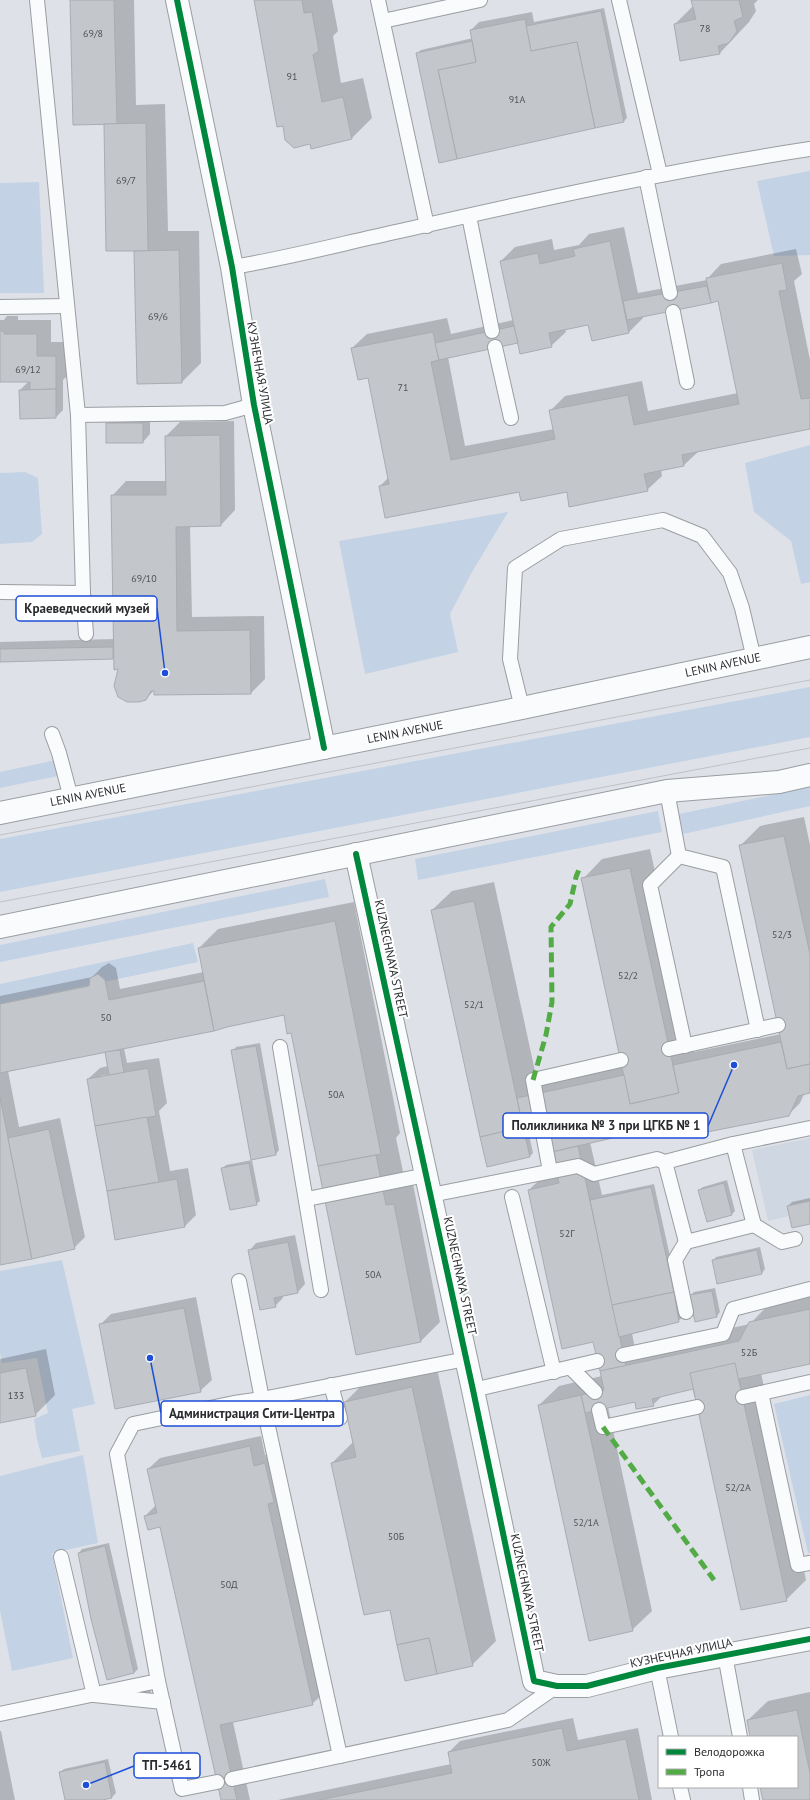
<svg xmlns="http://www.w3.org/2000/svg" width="810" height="1800" font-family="'PT Sans',sans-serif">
<rect width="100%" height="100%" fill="#dee2e8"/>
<!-- built -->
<path fill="#cfd7e2" d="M810,1138V1201L787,1206L789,1216L768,1221L752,1150Z"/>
<!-- green -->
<g fill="#c3d2e5">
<path d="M810,171V255L774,256L757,181Z"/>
<path d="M39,182L44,293H0V183Z"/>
<path d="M810,445V582L801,584L791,541L754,512L745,463Z"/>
<path d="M25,472L38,478L42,534L32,542L0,544V473Z"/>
<path d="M508,512L472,572L450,614L458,652L365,674L339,541Z"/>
<path d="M810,687V737L0,892V839Z"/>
<path d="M56,760L58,776L0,788V772Z"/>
<path d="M810,787V806L683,834L679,814Z"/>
<path d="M658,811L662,832L418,880L415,859Z"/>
<path d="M325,879L329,897L0,962V945Z"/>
<path d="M193,943L198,962L0,1004V984Z"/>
<path d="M62,1260L95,1404L72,1409L80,1451L42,1458L37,1439L34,1419L48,1413L37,1358L2,1363L0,1353V1271Z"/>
<path d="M810,1395V1553H808L774,1404Z"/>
<path d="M83,1455L98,1543L52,1553L73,1658L12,1671L0,1610V1476Z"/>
</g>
<!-- shadow -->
<g fill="#0003" fill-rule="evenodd">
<path d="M71,0H134L136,105L165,104L168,231H199L201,363L182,382L135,250L105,123Z"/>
<path d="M255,0H332L338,31L333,36L341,83L363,78L372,118L352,138L312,148Z"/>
<path d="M692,0H758L754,4L756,11L749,22L720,53L681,59L675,24L694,5Z"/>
<path d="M604,8L627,118L624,121L417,53L421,50L473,38L471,30L479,22L532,12L534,22Z"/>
<path d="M624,227L638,293L707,280V279L721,264L796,249L802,274L794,281L810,360V428L699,451L684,465L661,470L662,476L647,490L520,491L380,486L389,477L369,377L352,348L367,334L447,318L451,334L513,320L501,261L515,247L552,239L554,250L579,245L589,234ZM719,300L738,393L648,411L642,381L565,396L550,411L554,429L465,446L448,357L518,342L551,346L566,332L565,329L589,324L592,340L629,332L643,318V316Z"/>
<path d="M7,316H18V320H51V342H70V373L63,380V410L56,417L21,418L20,390L29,381H0V320H4Z"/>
<path d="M115,416H150V434L143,442L107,424Z"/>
<path d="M234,421L235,510L221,525L190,526L192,617L264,616L265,679L251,693L155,689L146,699L120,668L114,657L113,658L0,661V642L114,639L112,496L126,481H166V436L180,422Z"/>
<path d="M804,817L810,845V1092L804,1094L800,1103L788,1115L690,1119L590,1142L602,1195L654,1184L677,1288L682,1318L678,1321L632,1333L635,1349L750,1324L770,1303L810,1294V1363L761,1373L806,1580L786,1600L694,1388L663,1395L653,1405L636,1401L608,1407L652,1611L632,1630L539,1405L559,1386L602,1376L594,1341L529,1190L540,1179L558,1175L548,1122L527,1126L533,1153L529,1157L432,910L452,891L494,882L538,1085L624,1067L583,879L602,859L650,849L694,1052L781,1034L740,846L760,826Z"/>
<path d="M354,902L400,1133L396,1138L406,1186L413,1184L440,1322L420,1342L356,1354L292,1032L285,1014L124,1048L127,1063L159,1058L167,1103L159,1111L170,1171L188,1168L196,1215L185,1226L116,1238L88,1079L100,1068L108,1066L106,1051L8,1071L19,1127L60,1118L85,1237L74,1248L0,1264V996L92,977L102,967L109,963L116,968L120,989L204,972L199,948L218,929ZM116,1073V1075L100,1078V1076Z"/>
<path d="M260,1043L279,1150L276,1154L233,1051L236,1047Z"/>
<path d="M252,1160L260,1201L256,1204L222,1169L226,1165Z"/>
<path d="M727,1180L735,1211L732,1214L699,1190L703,1187Z"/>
<path d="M810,1198V1223L788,1206L792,1202Z"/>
<path d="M295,1235L305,1284L298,1292L282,1295L283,1298L275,1306L249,1251L256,1243Z"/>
<path d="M760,1247L765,1269L762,1273L713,1261L716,1257Z"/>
<path d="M715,1288L720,1312L717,1316L690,1296L694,1292Z"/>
<path d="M196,1297L212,1380L200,1391L100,1325L111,1314Z"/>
<path d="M46,1349L55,1395L35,1415L0,1422V1359Z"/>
<path d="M436,1364L496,1641L472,1665L390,1609L332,1463L353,1442L345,1402L369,1378Z"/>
<path d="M261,1436L265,1455L277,1452L324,1693L312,1704L233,1722L250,1800H222L161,1526L145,1516L156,1505L148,1469L160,1458Z"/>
<path d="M109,1543L138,1669L134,1673L107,1679L79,1553L82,1549Z"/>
<path d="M149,1685L151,1692L147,1696L138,1698L136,1691Z"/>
<path d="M810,1692V1800H764L761,1787H797V1737H751L748,1720L768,1701Z"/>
<path d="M573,1718L578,1740L638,1728L652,1800H278L451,1764L449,1752L460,1741Z"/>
<path d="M0,1731H1L15,1800H0Z"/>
<path d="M108,1759L116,1793L112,1797L98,1800H66L60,1772L64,1769Z"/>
</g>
<!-- building -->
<g fill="#c3c6cb" stroke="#a9acb0">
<path d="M70,0H114L117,124L73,125Z"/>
<path d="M254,0H302L304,13L312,12L319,51L313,55L322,102L343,97L352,139L311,149L310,144L294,148L285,140L283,126L277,127Z"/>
<path d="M691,0H739L743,17L734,21L737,31L729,43L718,46L720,54L680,61L674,24L696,19Z"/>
<path d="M601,11L624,122L595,128L577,42L531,51L526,26Z"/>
<path d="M525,19L531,51L577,42L595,128L457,159L438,70L476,62L470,30Z"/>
<path d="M472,41L476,62L438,70L457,159L439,163L416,53Z"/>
<path d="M146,123L148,251H106L104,124Z"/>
<path d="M610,241L629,333L592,341L588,325L549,333L552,347L520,354L500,261L538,253L540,264L575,256L573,249Z"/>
<path d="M179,250L182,383L137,384L134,251Z"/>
<path d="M782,263L787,290L779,291L801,399L810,398V429L682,455L684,466L644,474L648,491L569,507L567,492L521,501L519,492L385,518L379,486L389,484L368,378L358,380L351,348L433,332L439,360L431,362L451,460L555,439L549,410L628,395L634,425L739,404L718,301L711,303L706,278Z"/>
<path d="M707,286L711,303L627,320L623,301Z"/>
<path d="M514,326L518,343L439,360L435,343Z"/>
<path d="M0,331H4V334H37V356H56V389L30,390V382H0Z"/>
<path d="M56,389V418L20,419L19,390Z"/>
<rect x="106" y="423" width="37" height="20"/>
<path d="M220,435L221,526L176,527L177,631L250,630L251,694L154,695V691H151L146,700L139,702H127L118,697L114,686L118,669L114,670L111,495H166L165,436Z"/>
<path d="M113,647V659L0,662V649Z"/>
<path d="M784,836L810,954V1064L787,1069L739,845Z"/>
<path d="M630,868L679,1093L630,1104L581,878Z"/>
<path d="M474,901L523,1127L480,1137L431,910Z"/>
<path d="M335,921L381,1154L318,1166L291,1033L287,1034L284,1015L227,1027L214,1031L198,948Z"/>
<path d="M98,974L105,980L109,1000L204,981L214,1031L0,1073V1004L89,986L90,978Z"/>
<path d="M781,1042L787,1069L810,1064V1093L798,1096L789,1116L707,1132L690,1120L552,1152L547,1124L523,1127L517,1098L624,1075L630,1104L679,1093L673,1065Z"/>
<path d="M256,1046L276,1155L251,1160L231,1050Z"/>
<path d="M120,1050L124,1073L109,1075L105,1052Z"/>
<path d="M148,1068L156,1116L95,1126L87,1079Z"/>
<path d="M0,1097L32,1259L0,1265Z"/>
<path d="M147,1117L159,1182L107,1191L95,1126Z"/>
<path d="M523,1127L530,1157L487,1167L480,1137Z"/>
<path d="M49,1129L75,1249L32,1259L8,1138Z"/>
<path d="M578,1146L626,1366L600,1371L593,1342L562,1349L528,1190L559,1183L552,1152Z"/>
<path d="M376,1155L386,1205L394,1204L421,1342L356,1355L318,1166Z"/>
<path d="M249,1163L257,1205L230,1210L221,1168Z"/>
<path d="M177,1179L185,1227L115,1240L107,1191Z"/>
<path d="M724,1183L732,1215L707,1222L698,1190Z"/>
<path d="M651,1187L674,1292L612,1305L590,1200Z"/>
<path d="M810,1201V1224L792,1228L787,1206Z"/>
<path d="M288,1242L298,1293L274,1298L276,1307L260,1310L248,1250Z"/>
<path d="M757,1250L762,1274L717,1284L712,1260Z"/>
<path d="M712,1291L717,1317L695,1322L689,1295Z"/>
<path d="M674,1292L679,1322L619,1337L612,1305Z"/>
<path d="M184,1308L201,1392L115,1409L99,1324Z"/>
<path d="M810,1309V1364L739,1379L741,1387L695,1397L693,1389L652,1399L654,1406L636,1409L635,1402L585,1413L581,1395L604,1390L600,1371L739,1341L749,1322Z"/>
<path d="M735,1363L787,1601L741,1610L690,1373Z"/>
<path d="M26,1368L36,1416L0,1423V1373Z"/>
<path d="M412,1387L473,1666L437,1674L429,1638L397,1645L390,1610L364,1615L331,1463L356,1457L344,1402Z"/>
<path d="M581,1395L633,1631L589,1641L538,1405Z"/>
<path d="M250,1446L254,1466L265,1463L274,1502L268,1504L313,1705L220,1725L237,1800H221L160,1527L148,1530L144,1516L157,1513L147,1469Z"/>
<path d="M105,1546L134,1673L107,1680L91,1619L78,1553Z"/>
<path d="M429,1638L437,1674L405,1681L397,1645Z"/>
<path d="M797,1710L810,1773V1800H763L760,1787H797V1737H750L747,1720Z"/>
<path d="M562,1728L567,1751L626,1739L639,1800H319L452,1773L448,1752Z"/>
<path d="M105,1762L112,1798L102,1800H65L59,1772Z"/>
</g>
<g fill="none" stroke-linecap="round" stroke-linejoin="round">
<!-- lane casing -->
<g stroke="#9a9da1" stroke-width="16">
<g id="lane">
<path d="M37,0L78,415L83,593L86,634"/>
<path d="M378,0L427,226"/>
<path d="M619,0L660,174"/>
<path d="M383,21L480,0"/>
<path d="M646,177L670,293"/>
<path d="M469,216L492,331"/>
<path d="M232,267C289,258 344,243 400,231C536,200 672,170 810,149"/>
<path d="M0,307L67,306"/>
<path d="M673,312L687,382"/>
<path d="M495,347L511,418"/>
<path d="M78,415L225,413L254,405"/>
<path d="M0,592L83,593"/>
<path d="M522,708L510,659L515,568L561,539L663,520L702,536L730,573L742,608L754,659"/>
<path d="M52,734L59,753L71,798"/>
<path d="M667,791L679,856"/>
<path d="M685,1046L650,885L679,856L723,867L758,1030"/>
<path d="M280,1047L321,1290"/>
<path d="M669,1049L778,1025"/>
<path d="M733,1144L754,1225L782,1242L795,1239"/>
<path d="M665,1162L686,1242L754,1225"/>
<path d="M550,1171L533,1080L621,1060"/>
<path d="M431,1195L578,1166L594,1174L657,1159L665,1162L733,1144L810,1128"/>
<path d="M512,1197L554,1372"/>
<path d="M307,1199L426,1175"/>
<path d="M239,1281L262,1399L340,1756"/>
<path d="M686,1312L675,1260L686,1242"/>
<path d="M623,1355L723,1334L733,1309L810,1289"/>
<path d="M571,1368L595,1392"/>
<path d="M331,1385L340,1418"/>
<path d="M473,1390L597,1361"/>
<path d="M761,1393L798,1565L810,1563"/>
<path d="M743,1397L810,1382"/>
<path d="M599,1410L603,1427L697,1407"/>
<path d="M61,1557L94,1695L163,1702"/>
<path d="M725,1655L740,1737"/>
<path d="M657,1668L671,1737"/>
<path d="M0,1714L158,1681"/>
<path d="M232,1779L508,1720L557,1686"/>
<path d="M217,1782L182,1789L158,1681L117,1454L133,1424L234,1403L262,1399L466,1359"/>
<path d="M680,1787L683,1800"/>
<path d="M750,1787L752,1800"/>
</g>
</g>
<!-- street casing -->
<g stroke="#9a9da1" stroke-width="24">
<g id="street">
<path d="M177,0L232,267L254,405L324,748"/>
<path d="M356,854L473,1390L534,1681L557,1686H587L657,1668L810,1639"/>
</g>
</g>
<!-- secondary casing -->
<g stroke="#9a9da1" stroke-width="24">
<g id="secondary">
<path d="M0,813L522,708L810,647"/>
<path d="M0,927L667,791L779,782L810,775"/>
</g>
</g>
<!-- lane -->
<use href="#lane" stroke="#fafbfc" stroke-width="14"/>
<!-- street -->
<use href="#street" stroke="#fafbfc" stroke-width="22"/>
<!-- secondary -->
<use href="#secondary" stroke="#fafbfc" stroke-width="22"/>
<!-- tram -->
<g stroke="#c0c1c3" stroke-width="1">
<path d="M0,835L810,680"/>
<path d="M0,902L810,748"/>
</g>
<!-- quiet -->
<g stroke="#53ab45" stroke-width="5" stroke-dasharray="10 5" stroke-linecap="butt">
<path d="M533,1080L546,1035L552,1002L551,927L570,904L576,877L580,867"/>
<path d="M603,1427L714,1580"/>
</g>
<!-- cycleway casing -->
<g stroke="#fff" stroke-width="8">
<g id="cycleway">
<path d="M177,0L232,267L254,405L324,748"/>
<path d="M356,854L473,1390L534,1681L557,1686H587L657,1668L810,1639"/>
</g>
</g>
<!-- cycleway -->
<use href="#cycleway" stroke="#00873e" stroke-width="6"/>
</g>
<g text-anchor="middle" stroke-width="4" stroke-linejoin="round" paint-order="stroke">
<!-- number labels -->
<g font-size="10" fill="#505257">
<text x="705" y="32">78</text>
<text x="93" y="37">69/8</text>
<text x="292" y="80">91</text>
<text x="517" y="103">91А</text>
<text x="126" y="184">69/7</text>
<text x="158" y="320">69/6</text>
<text x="28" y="373">69/12</text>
<text x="403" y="391">71</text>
<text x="144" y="582">69/10</text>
<text x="782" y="938">52/3</text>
<text x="628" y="979">52/2</text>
<text x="474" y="1008">52/1</text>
<text x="106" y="1021">50</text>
<text x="336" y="1098">50А</text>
<text x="567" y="1237">52Г</text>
<text x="373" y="1278">50А</text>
<text x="749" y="1356">52Б</text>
<text x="16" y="1399">133</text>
<text x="738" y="1491">52/2А</text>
<text x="586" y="1526">52/1А</text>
<text x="396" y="1540">50Б</text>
<text x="229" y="1588">50Д</text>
<text x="541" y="1766">50Ж</text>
</g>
<!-- street labels -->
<g font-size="12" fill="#2a2c30" stroke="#fff">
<text transform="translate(260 373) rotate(80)" y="4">КУЗНЕЧНАЯ УЛИЦА</text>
<text transform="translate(723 665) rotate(-12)" y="4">LENIN AVENUE</text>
<text transform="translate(405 732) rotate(-11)" y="4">LENIN AVENUE</text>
<text transform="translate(88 795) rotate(-11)" y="4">LENIN AVENUE</text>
<text transform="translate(391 959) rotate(78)" y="4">KUZNECHNAYA STREET</text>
<text transform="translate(460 1276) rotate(78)" y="4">KUZNECHNAYA STREET</text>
<text transform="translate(527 1593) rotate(78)" y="4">KUZNECHNAYA STREET</text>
<text transform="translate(681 1653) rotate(-12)" y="4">КУЗНЕЧНАЯ УЛИЦА</text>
</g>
</g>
<!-- callouts -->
<path fill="none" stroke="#1d4ed8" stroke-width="1.5" d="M165 673L157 608M734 1065L708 1126M150 1358L161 1413M86 1785L134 1766"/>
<g fill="#1d4ed8" stroke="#fff" stroke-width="1.5">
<circle cx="165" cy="673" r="4"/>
<circle cx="734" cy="1065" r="4"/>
<circle cx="150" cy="1358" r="4"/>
<circle cx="86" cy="1785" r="4"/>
</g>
<g fill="#fff" stroke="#1d4ed8" stroke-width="1.5">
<rect x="16" y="596" width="141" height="25" rx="4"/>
<rect x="503" y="1113" width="205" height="25" rx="4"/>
<rect x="161" y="1401" width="182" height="25" rx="4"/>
<rect x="134" y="1753" width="66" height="25" rx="4"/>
</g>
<g font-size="13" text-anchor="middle" font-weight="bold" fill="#2a2c30">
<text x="87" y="613">Краеведческий музей</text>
<text x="606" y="1130">Поликлиника № 3 при ЦГКБ № 1</text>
<text x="252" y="1418">Администрация Сити-Центра</text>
<text x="167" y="1770">ТП-5461</text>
</g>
<!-- legend -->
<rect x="658" y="1736" width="140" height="52" fill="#ffffff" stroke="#aaabac"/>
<rect x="666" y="1749" width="20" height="6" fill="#00873e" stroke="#aaabac"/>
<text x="694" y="1756" font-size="12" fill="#2a2c30">Велодорожка</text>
<rect x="666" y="1769" width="20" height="6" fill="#53ab45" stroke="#aaabac"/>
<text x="694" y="1776" font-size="12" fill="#2a2c30">Тропа</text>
</svg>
